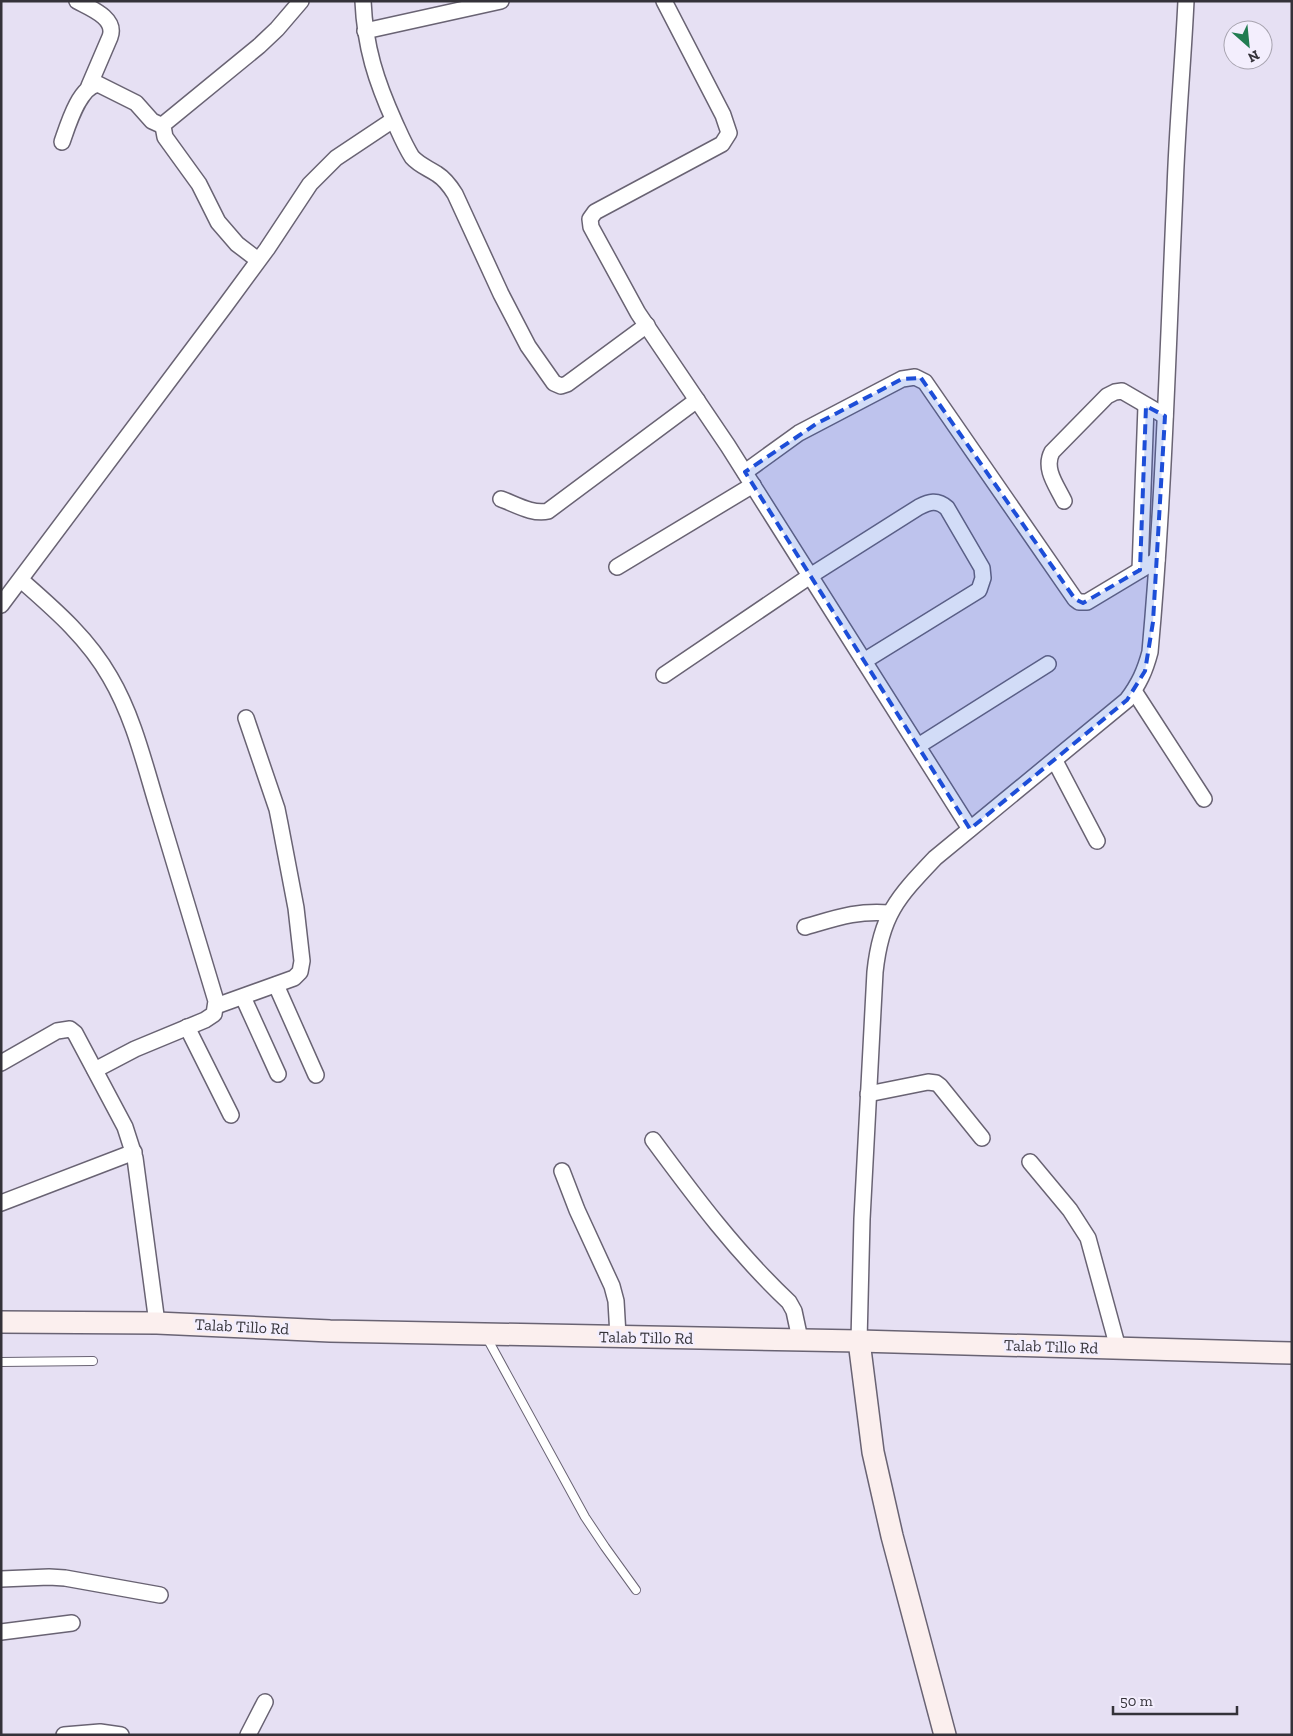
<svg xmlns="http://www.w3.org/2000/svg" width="1293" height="1736" font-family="'Zilla Slab',serif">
<rect width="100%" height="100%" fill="#e6e0f3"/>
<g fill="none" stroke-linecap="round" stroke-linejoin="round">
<!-- lane casing -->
<g stroke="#696373" stroke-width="10">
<g id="lane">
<path d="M487,1338L585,1517L605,1547L636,1590"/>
<path d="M1,1362L93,1361"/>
</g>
</g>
<!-- street casing -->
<g stroke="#696373" stroke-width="18">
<g id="street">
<path d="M77,1C90,8 117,18 110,37L89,86"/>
<path d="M363,1C365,47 376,81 395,123C400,134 405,146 412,157C419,165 428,168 437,174C445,179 450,186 455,194L501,294L528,346L554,383L561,386L567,384L647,325"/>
<path d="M664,1L723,115L729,133L722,144L595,212L590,219L591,227L638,313L728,446L970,829"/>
<path d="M365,31L501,1"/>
<path d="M62,142C68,125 79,87 98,84L136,103L152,121L163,126"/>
<path d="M258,260L237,244L218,222L199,184L165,137L163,126L165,123L259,46L277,29L301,1"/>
<path d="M745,472L799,433L902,379L915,377L925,382L1075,599L1079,602H1087L1157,560"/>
<path d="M501,499C515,504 533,515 548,511L697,400"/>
<path d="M1064,501C1057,486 1043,469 1052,452L1107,396L1115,392L1122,391L1165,416"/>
<path d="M617,567L753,485"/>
<path d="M1140,570L1146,406"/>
<path d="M21,580C54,609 88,638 110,677C133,716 144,762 157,805C177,870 196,936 216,1001L214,1014L205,1020L135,1049L95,1070"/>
<path d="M1,605L225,306L267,249L310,184L336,158L393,120"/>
<path d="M664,675L810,576L919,507C929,502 937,499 947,508L982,568L983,578L979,590L864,661"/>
<path d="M1134,691L1204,799"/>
<path d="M918,746L1048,664"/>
<path d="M1055,761L1097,841"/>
<path d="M805,927C836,918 857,910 890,913"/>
<path d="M276,985L316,1075"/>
<path d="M243,997L278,1074"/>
<path d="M216,1006L294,978L300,972L302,961L296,908L280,824L277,809L246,718"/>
<path d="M187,1027L231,1115"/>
<path d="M1,1063L57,1031L70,1029L75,1033L125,1127L135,1158L157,1323"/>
<path d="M868,1094L928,1082L936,1083L940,1086L982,1138"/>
<path d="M653,1140C695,1197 737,1253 789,1302L794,1311L800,1339"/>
<path d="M1030,1162L1070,1210L1088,1238L1118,1348"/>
<path d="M562,1171L577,1210L612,1286L616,1301L618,1336"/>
<path d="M1,1203L134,1152"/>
<path d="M859,1341L862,1219L875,972C881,915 897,898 935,858L1127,700C1139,684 1145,671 1150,652C1164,498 1168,344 1175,190C1177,127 1183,64 1186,1"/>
<path d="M1,1579L49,1577L65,1578L160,1595"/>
<path d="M1,1632L72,1623"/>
<path d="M64,1735L100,1732L121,1735"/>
<path d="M248,1735L265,1702"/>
</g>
</g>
<!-- secondary casing -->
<g stroke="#696373" stroke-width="24">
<g id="secondary">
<path d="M1,1322L157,1323L330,1331L859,1341L1292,1353"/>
<path d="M859,1341L873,1452L892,1536L945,1735"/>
</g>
</g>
<!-- lane -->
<use href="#lane" stroke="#fff" stroke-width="8"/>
<!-- street -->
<use href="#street" stroke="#fff" stroke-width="15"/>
<!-- secondary -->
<use href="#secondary" stroke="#fbefee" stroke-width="21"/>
</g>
<!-- marked area -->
<path fill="#1d4ed8" fill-opacity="0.2" stroke="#1d4ed8" stroke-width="4" stroke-dasharray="10 6" stroke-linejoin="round" d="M921,378L1075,599L1083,603L1140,570L1146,406L1165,416L1153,622L1145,671L1127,700L970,829L745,472L816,424L902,379Z"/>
<g text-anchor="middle" stroke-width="5" stroke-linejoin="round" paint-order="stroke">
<!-- street labels -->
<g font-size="16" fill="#343239" stroke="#f3eefd">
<text transform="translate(242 1326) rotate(3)" y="6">Talab Tillo Rd</text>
<text transform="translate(646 1337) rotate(1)" y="6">Talab Tillo Rd</text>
<text transform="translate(1051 1346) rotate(2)" y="6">Talab Tillo Rd</text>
</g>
</g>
<!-- border -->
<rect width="1293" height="1736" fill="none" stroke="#343239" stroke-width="5"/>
<!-- north arrow -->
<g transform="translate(1248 45) rotate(153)"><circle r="24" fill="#f3eefd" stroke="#a7a3af"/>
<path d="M0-4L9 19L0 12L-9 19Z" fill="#217c51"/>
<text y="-8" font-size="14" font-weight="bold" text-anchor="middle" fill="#343239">N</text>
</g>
<!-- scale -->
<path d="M1113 1706v8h124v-8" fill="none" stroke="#343239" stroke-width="2.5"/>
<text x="1120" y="1706" font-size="15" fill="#343239" stroke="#f3eefd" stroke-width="4" paint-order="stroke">50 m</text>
</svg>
